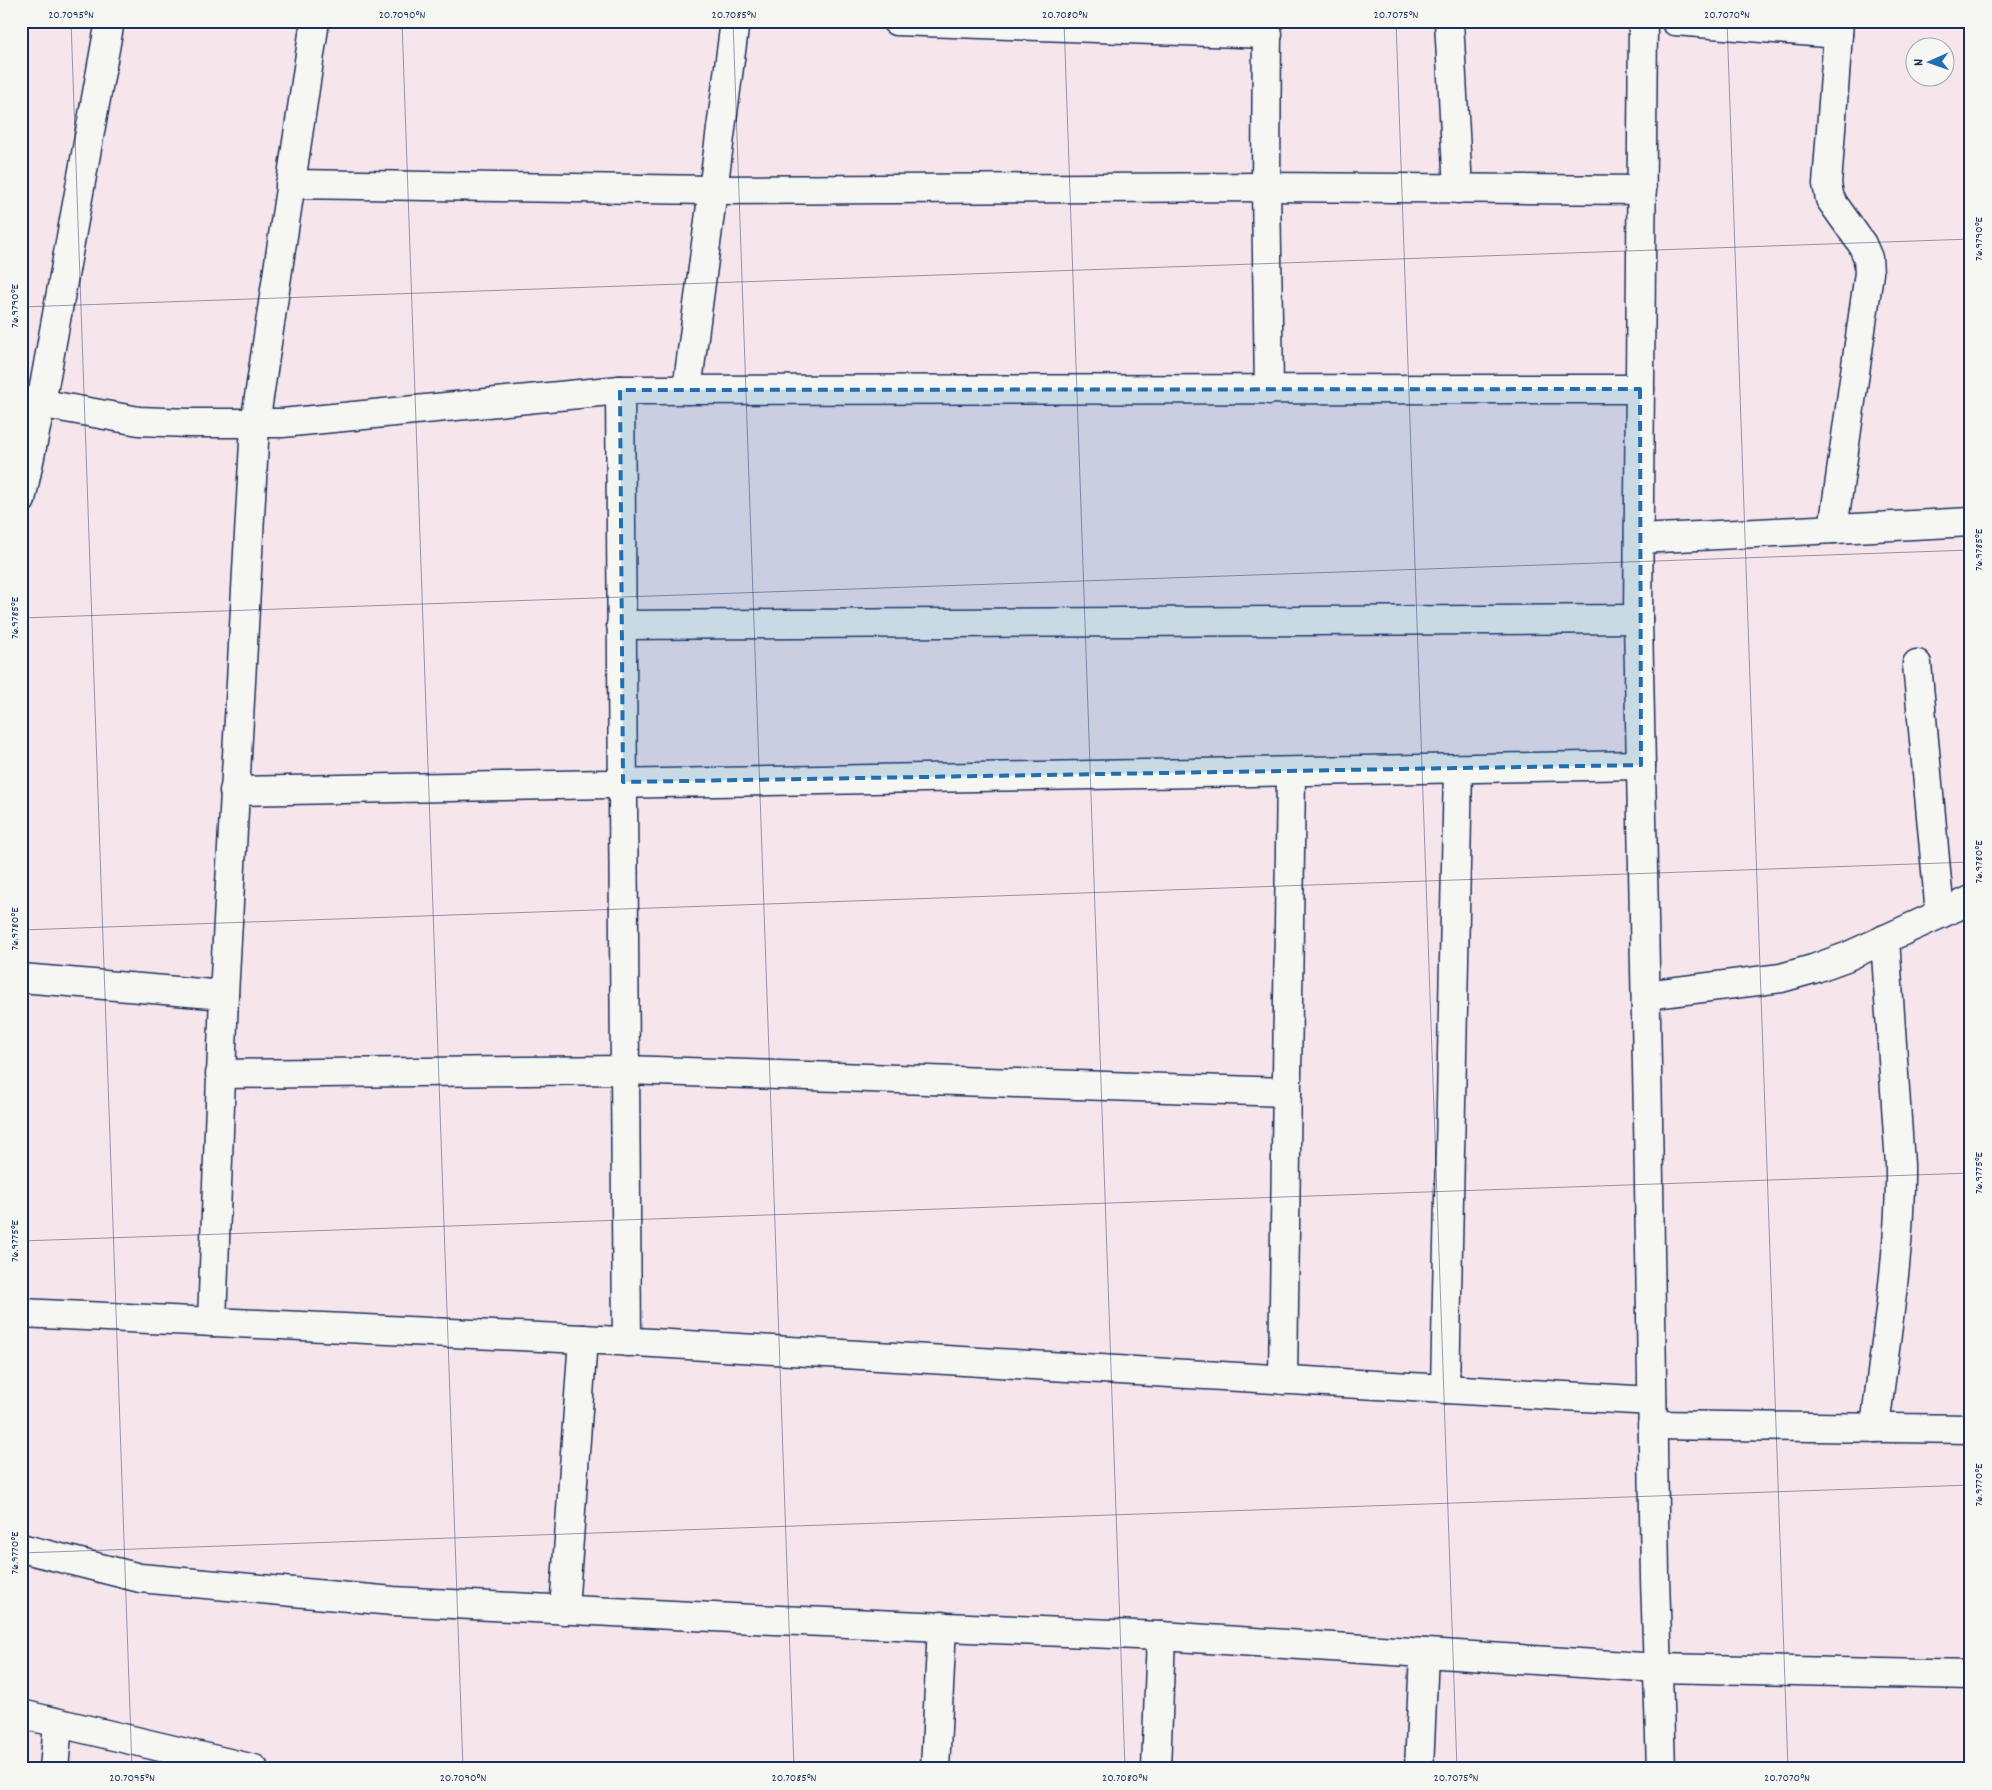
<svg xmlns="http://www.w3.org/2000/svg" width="1992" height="1790" font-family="Dekko,sans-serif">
<rect width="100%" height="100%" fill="#f6e6ec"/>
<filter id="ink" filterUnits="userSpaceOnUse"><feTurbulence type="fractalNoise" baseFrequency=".02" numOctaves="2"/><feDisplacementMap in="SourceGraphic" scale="10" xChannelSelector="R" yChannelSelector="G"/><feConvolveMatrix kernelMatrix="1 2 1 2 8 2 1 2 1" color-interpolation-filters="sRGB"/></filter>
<g filter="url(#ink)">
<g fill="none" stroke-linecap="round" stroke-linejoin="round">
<!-- street casing -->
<g stroke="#1b2f5e" stroke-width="31">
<g id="street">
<path d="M896,21L1268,34"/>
<path d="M1267,21L1266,187L1269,390"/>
<path d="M1449,21L1458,189"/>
<path d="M1675,21L1838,34"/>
<path d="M290,184L713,190L1266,187L1642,190"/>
<path d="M620,390L627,1342"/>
<path d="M687,390L735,21"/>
<path d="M21,500L41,403L110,21"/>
<path d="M1833,529L1869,273L1868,258L1862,244L1830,199L1827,184L1839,21"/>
<path d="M1639,539L1971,522"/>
<path d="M621,625L1638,619"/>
<path d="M1917,664L1940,914"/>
<path d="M234,791C703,780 1172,775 1641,765"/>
<path d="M21,978L224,995"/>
<path d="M1646,995L1781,978L1813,969L1846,957L1971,900"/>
<path d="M220,1074L625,1070L1287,1092"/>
<path d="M21,1313L583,1339L1652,1401"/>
<path d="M212,1322L224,995L255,424L315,21"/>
<path d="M1283,1380L1291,773"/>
<path d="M1445,1389L1458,769"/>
<path d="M1652,1425L1971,1429"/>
<path d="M1875,1428C1885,1341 1901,1253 1900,1165L1885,939"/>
<path d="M21,1548L140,1578L393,1601L753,1619L1161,1636L1658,1668L1971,1675"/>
<path d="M564,1610L583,1339"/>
<path d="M54,1769L58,1723"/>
<path d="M935,1769L942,1626"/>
<path d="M1156,1769L1161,1636"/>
<path d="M1419,1769L1424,1653"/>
</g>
</g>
<!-- secondary casing -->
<g stroke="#1b2f5e" stroke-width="31">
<g id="secondary">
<path d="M1643,21L1638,619L1648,1117L1655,1578L1661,1769"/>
<path d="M21,400L139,421L189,423H282L620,390L1640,389"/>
<path d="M21,1714L254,1769"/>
</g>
</g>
<!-- street -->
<use href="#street" stroke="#f6f6f2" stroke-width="28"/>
<!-- secondary -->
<use href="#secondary" stroke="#f6f6f2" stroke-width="28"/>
</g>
</g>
<!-- marked area -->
<path fill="#1f6fb2" fill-opacity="0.2" stroke="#1f6fb2" stroke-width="4" stroke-dasharray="10 6" stroke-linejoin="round" d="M1640,389L1641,765L623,782L620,390Z"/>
<!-- ticks -->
<path fill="none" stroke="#1b2f5e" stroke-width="1" stroke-opacity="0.45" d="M71,21L132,1769M402,21L463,1769M733,21L794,1769M1064,21L1125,1769M1396,21L1457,1769M1727,21L1788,1769M21,307L1971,239M21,618L1971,550M21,930L1971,862M21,1241L1971,1173M21,1553L1971,1485"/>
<!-- margin -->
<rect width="1992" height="1790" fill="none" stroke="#f6f6f2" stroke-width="55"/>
<!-- north arrow -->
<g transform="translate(1930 62) rotate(268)"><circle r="24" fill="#f6f6f2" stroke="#9ea6b7"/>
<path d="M0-4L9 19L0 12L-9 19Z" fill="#1f6fb2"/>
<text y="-8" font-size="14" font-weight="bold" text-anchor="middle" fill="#1b2f5e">N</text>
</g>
<rect x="28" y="28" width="1936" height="1734" fill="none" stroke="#1b2f5e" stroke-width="2"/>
<g font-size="12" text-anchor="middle" fill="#1b2f5e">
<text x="71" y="18">20.7095°N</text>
<text x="402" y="18">20.7090°N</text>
<text x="734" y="18">20.7085°N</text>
<text x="1065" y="18">20.7080°N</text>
<text x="1396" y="18">20.7075°N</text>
<text x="1727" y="18">20.7070°N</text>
<text transform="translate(1978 239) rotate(-90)" y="4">76.9790°E</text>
<text transform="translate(14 306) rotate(-90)" y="4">76.9790°E</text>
<text transform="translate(1978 550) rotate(-90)" y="4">76.9785°E</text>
<text transform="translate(14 618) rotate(-90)" y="4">76.9785°E</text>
<text transform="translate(1978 862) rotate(-90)" y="4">76.9780°E</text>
<text transform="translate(14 929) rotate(-90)" y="4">76.9780°E</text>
<text transform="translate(1978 1173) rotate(-90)" y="4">76.9775°E</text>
<text transform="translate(14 1241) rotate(-90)" y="4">76.9775°E</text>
<text transform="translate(1978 1485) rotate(-90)" y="4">76.9770°E</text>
<text transform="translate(14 1553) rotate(-90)" y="4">76.9770°E</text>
<text x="132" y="1781">20.7095°N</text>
<text x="463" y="1781">20.7090°N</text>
<text x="794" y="1781">20.7085°N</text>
<text x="1125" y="1781">20.7080°N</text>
<text x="1456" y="1781">20.7075°N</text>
<text x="1787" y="1781">20.7070°N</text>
</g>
</svg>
